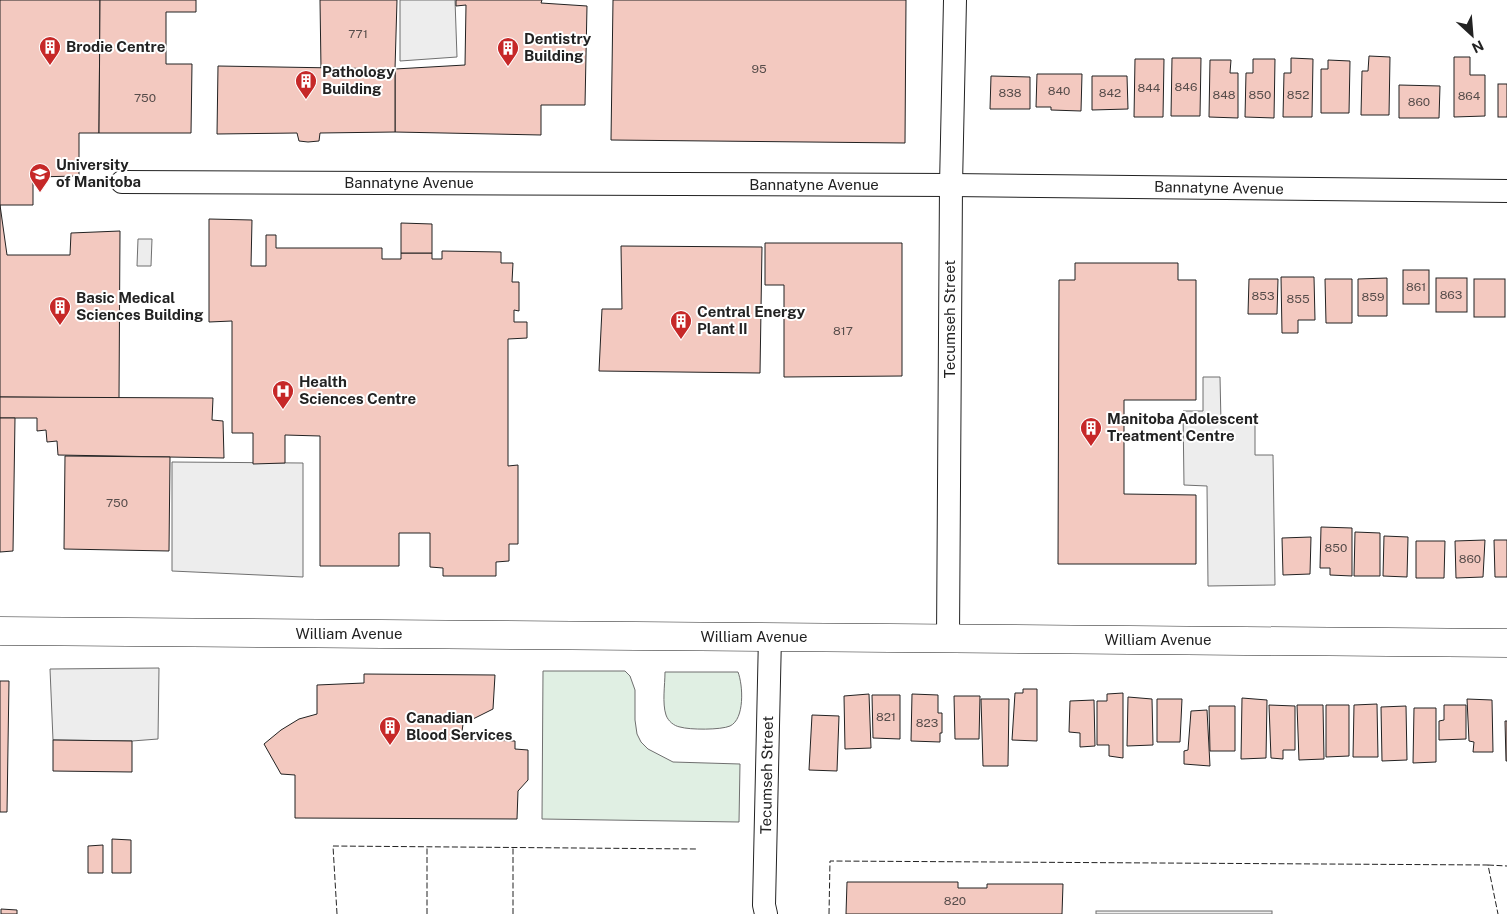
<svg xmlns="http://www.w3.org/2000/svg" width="1507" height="914" font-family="'Public Sans',sans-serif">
<rect width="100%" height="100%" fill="#fff"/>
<!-- green -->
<g fill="#e0efe3" stroke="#6f6f6f">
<path d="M543,671H625L630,676L635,690V720L637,734L641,742L648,749L673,762L740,764L739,822L542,819Z"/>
<path d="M665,672H738C743,685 745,719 730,726C721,730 690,730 680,727C674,726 668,721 666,715C662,703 665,685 665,672Z"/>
</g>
<!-- parking -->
<g fill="#ededed" stroke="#6f6f6f">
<path d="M400,0H455L457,57L400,61Z"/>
<path d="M138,239H152L151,266H137Z"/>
<path d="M1203,377H1220L1221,423L1255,422V455H1273L1275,585L1208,586L1207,486L1184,485L1183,411H1203Z"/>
<path d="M172,462L303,463V577L172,571Z"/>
<path d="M159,668L158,739L132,741L53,740L50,669Z"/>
<rect x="1096" y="911" width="176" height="3"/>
</g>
<!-- building -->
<g fill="#f3c9c0" stroke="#222">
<path d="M0,0H100L99,133H79V176L33,177V205H0Z"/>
<path d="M100,0H196V12H166V64H192L191,133H99Z"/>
<path d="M320,0H397L395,69H321Z"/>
<path d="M456,0H542L541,3L587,6L585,105H541V135L395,132V69L465,65L466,5L456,6Z"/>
<path d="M613,0H906L905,143L611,140Z"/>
<path d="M1369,56L1390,57L1389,115H1361L1362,71H1368Z"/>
<path d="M1454,57H1470V75H1485V116L1454,117Z"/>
<path d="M1172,58H1201L1200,116H1171Z"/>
<path d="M1291,58L1313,59L1312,117H1283L1284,73H1291Z"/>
<path d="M1135,59H1164L1163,117H1134Z"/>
<path d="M1253,59H1275L1274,118L1245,117L1246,73H1253Z"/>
<path d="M1210,60H1231L1230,73H1238V118L1209,117Z"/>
<path d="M1328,60L1350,61L1349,113H1321V69H1328Z"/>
<path d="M218,66L395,69V132L320,133L319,141L308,142L299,141L297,133L217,134Z"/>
<path d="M1037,74H1082L1081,111L1051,110V107H1036Z"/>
<path d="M991,76L1030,77V109H990Z"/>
<path d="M1092,76H1127L1128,109L1092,110Z"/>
<rect x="1498" y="84" width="9" height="33"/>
<path d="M1399,85L1440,86L1439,118H1399Z"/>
<path d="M0,205L7,255H70L71,233L120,231L119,398L0,397Z"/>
<path d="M209,219L252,220L251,266H266V235H276V248H382V259H401V253H432V259H442V251L501,252V263H513L512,282H519V311L514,310V322H527V338L508,339V466L518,465V544H509V561L496,562V576H443V568L430,567V533H399V566H320V436L285,435V463L253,464V433H232V321L209,322Z"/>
<path d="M401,223L432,224V253H401Z"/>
<path d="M765,243H902V376L784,377V285H765Z"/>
<path d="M621,246L762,247L760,373L599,371L602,309H622Z"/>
<path d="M1075,263H1178V280H1196V400H1124V494L1196,495V564H1058L1059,280H1075Z"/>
<rect x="1403" y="270" width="26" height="34"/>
<path d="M1281,277H1314L1315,320H1298V333H1282Z"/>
<path d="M1387,278V316H1358V279Z"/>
<rect x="1436" y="278" width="31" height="34"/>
<path d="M1249,279H1278L1277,314H1248Z"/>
<path d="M1325,279H1352V323H1326Z"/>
<rect x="1474" y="279" width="31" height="38"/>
<path d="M0,397L213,398L212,420L223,421L224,458L58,455L57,441L47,442L46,430L37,431V418H0Z"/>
<path d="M0,418H15L13,551L0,552Z"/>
<path d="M65,456L170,457L169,551L64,549Z"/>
<path d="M1321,527L1352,528V576L1330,575V568H1320Z"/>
<path d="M1355,532L1380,533V576H1354Z"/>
<path d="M1384,536L1408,537L1407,577L1383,576Z"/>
<path d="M1311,537L1310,574L1283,575L1282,538Z"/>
<path d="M1485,540L1483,577L1456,578L1455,541Z"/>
<path d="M1494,540H1507V577H1495Z"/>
<path d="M1416,541H1445L1444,578H1416Z"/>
<path d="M364,674L495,675L493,709L463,724L461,739L515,741V749L528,750V780L518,791L517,819L295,818V775L281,774L264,744L281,730L299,719L317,714V685L364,683Z"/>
<path d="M0,681H9L7,812H0Z"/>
<path d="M1023,689H1037V741L1012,740L1015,693H1023Z"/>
<path d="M1123,693V758L1109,756V745H1097V701H1107V694Z"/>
<path d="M869,694L871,748L845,749L844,696Z"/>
<path d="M912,694L938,695V713H942V733H940V742L911,741Z"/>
<path d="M872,695H900V739L873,738Z"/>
<path d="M954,696H980L979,739H955Z"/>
<path d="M1128,697L1152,699L1153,745L1127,746Z"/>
<path d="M1242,698L1267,700L1266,758L1241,759Z"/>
<path d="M981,699H1009L1008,766H983Z"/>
<path d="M1157,699H1182L1180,742H1157Z"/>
<path d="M1467,699L1492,700L1493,752H1473L1474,742L1469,741Z"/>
<path d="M1094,700L1095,746L1080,747V733L1069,732L1070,701Z"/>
<path d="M1377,704L1378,757H1353L1354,705Z"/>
<path d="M1269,705L1295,706V750H1283V759L1271,758Z"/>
<path d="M1297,705H1323L1324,759L1299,760Z"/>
<path d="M1326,705H1349V756L1326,757Z"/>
<path d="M1444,705H1466V739L1439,740V721L1444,720Z"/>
<path d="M1209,706H1235V751H1210Z"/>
<path d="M1406,706L1407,760L1382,761L1381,707Z"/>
<path d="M1414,708H1436V762L1413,763Z"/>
<path d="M1207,710L1210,766L1184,764V751L1188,750L1191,711Z"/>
<path d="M812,715L839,716L837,771L809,770Z"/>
<path d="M1505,721H1507V761H1506Z"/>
<path d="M53,740L132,741V772L53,771Z"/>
<path d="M112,839L131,840V873H112Z"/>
<path d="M103,845V873H88V846Z"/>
<path d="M847,882H958V888H987V884H1063L1062,914H846Z"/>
<path d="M1,909L17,910V914H1Z"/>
</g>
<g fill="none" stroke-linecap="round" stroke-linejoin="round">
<!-- minor casing -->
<g stroke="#222" stroke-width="24">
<g id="minor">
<path d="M122,182L951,185L1507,191"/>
<path d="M948,638L951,185L955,0"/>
<path d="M766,914L764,905L770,636"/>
</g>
</g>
<!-- secondary casing -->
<g stroke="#222" stroke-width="29">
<path id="secondary" d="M0,631L1507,643"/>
</g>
<!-- minor -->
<use href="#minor" stroke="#fff" stroke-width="22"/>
<!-- secondary -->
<use href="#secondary" stroke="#fff" stroke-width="28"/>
<!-- fence -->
<g stroke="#222" stroke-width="1" stroke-dasharray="6 2.5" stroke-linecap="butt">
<path d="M1488,865L1507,866"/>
<path d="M337,914L333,846L697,849"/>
<path d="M427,914V847"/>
<path d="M513,914V847"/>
<path d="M829,914L830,861L1488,865L1498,914"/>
</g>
</g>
<!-- icons -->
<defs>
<g id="building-pin" transform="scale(1.125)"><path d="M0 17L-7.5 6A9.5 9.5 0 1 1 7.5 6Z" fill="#c62828" stroke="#fff"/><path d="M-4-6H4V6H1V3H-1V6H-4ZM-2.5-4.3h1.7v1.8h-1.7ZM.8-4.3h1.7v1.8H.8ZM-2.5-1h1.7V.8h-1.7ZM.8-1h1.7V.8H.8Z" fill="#fff"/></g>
<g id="university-pin" transform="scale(1.125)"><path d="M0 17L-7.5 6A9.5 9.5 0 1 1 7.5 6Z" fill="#c62828" stroke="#fff"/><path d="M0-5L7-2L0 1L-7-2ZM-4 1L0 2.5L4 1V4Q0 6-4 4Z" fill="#fff"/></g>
<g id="hospital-pin" transform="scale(1.125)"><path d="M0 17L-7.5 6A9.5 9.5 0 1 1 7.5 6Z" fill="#c62828" stroke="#fff"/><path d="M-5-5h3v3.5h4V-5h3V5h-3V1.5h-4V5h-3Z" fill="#fff"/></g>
</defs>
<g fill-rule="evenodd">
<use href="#building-pin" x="50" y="47"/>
<use href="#building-pin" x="508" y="48"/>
<use href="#building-pin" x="306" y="81"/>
<use href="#university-pin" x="40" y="174"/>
<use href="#building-pin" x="60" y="307"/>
<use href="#building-pin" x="681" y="321"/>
<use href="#hospital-pin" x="283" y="391"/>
<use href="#building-pin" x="1091" y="428"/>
<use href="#building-pin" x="390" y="727"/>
</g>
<g text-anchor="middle" stroke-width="4" stroke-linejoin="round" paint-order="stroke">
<!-- number labels -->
<g font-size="12" fill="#564c4a">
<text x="358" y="38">771</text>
<text x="759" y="73">95</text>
<text x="1186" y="91">846</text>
<text x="1149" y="92">844</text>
<text x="1059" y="95">840</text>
<text x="1010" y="97">838</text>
<text x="1110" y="97">842</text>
<text x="1224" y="99">848</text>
<text x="1260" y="99">850</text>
<text x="1298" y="99">852</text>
<text x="1469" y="100">864</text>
<text x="145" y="102">750</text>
<text x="1419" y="106">860</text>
<text x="1416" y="291">861</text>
<text x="1451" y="299">863</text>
<text x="1263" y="300">853</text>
<text x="1373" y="301">859</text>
<text x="1298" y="303">855</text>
<text x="843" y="335">817</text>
<text x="117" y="507">750</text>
<text x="1336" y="552">850</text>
<text x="1470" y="563">860</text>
<text x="886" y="721">821</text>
<text x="927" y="727">823</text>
<text x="955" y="905">820</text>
</g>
<!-- poi labels -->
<g font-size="15" font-weight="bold" fill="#222" stroke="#fff" text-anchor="start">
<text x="524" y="44">Dentistry<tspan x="524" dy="17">Building</tspan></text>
<text x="66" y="52">Brodie Centre</text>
<text x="322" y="77">Pathology<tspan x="322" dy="17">Building</tspan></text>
<text x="56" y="170">University<tspan x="56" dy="17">of Manitoba</tspan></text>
<text x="76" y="303">Basic Medical<tspan x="76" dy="17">Sciences Building</tspan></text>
<text x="697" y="317">Central Energy<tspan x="697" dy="17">Plant II</tspan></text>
<text x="299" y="387">Health<tspan x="299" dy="17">Sciences Centre</tspan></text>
<text x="1107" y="424">Manitoba Adolescent<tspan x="1107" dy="17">Treatment Centre</tspan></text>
<text x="406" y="723">Canadian<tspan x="406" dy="17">Blood Services</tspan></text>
</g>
<!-- street labels -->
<g font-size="15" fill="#222" stroke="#fff">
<text x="409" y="188">Bannatyne Avenue</text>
<text x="814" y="190">Bannatyne Avenue</text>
<text transform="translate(1219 188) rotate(1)" y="5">Bannatyne Avenue</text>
<text transform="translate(950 319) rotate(-90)" y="5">Tecumseh Street</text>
<text x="349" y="639">William Avenue</text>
<text x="754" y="642">William Avenue</text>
<text x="1158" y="645">William Avenue</text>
<text transform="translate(767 775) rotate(-89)" y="5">Tecumseh Street</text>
</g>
</g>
<!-- north arrow -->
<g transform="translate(1472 35) rotate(154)" stroke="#ffffff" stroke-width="4" paint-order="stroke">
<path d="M0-4L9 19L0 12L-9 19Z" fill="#222222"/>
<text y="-8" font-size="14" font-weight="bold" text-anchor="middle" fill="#222222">N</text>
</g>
</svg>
